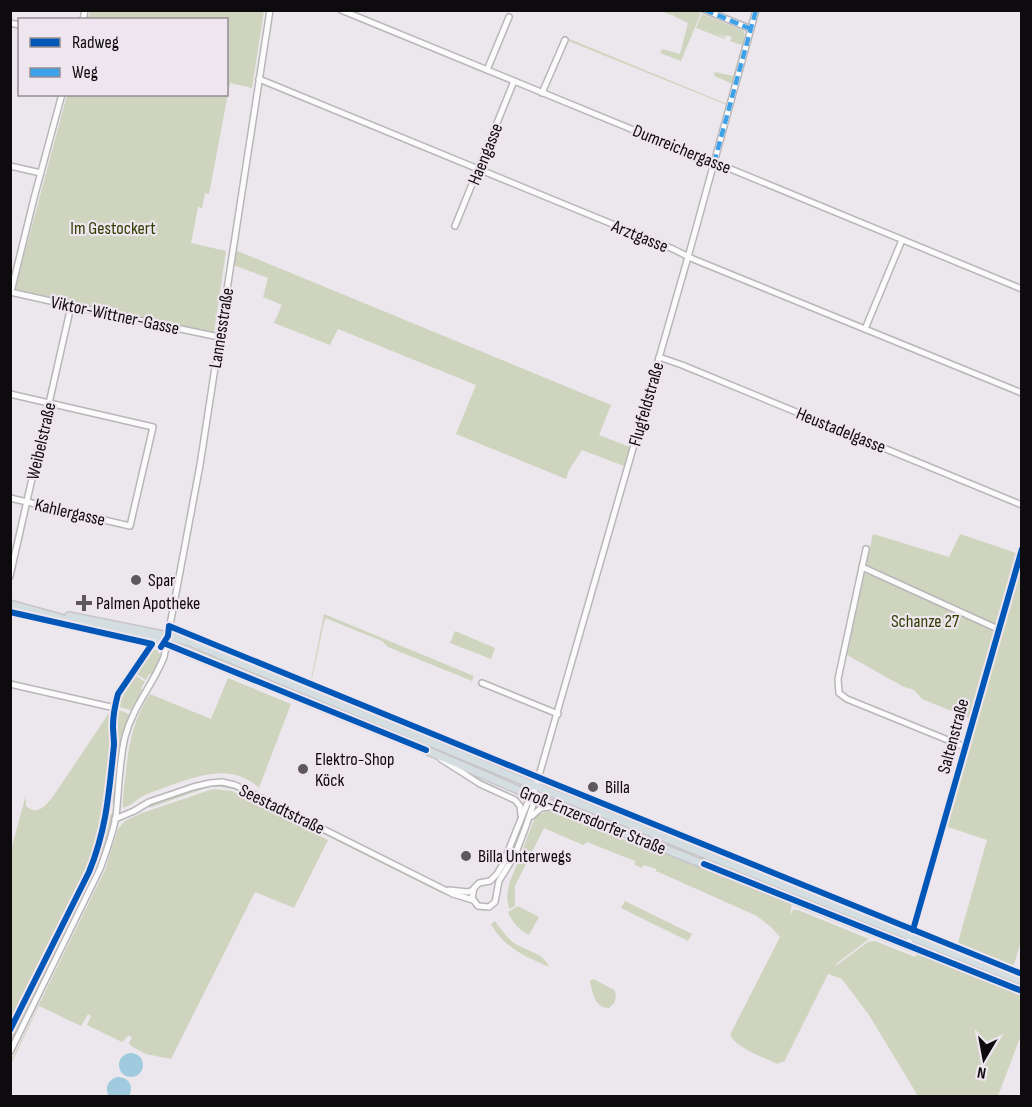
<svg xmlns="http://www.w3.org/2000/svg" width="1032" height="1107" font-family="'Sofia Sans Condensed',sans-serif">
<rect width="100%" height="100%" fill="#ece7ec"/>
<!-- green -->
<g fill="#ced4be">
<path d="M90,11H264L252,88L230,83L209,194L205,193L202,208L198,207L191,243L226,251L214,333L15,289L67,95L226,94V20L88,19Z"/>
<path d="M661,11H695L701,13L681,61L660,53L662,49L680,54L688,23L672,15L673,14L671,15Z"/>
<path d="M702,14L744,31L745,40L733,84L714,76L715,72L733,76L742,45L730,41L732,37L727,35L726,37L715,33L725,38V39L696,28Z"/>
<path d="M567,38L727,104V105L566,40Z"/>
<path d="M235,250L611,405L599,435L630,447L624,466L582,450L569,470L566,479L456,434L476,385L338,329L330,345L274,323L282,305L263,297L268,278L233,265Z"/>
<path d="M873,534L949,557L960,534L1016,553L969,718L922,699L914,690L904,687L847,655Z"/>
<path d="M1021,558L1022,937L1013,968L957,946L987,840L948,827L947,825Z"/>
<path d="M324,614L474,676L472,681L388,647L382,641L325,618L311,683L172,626L311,680Z"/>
<path d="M455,631L495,648L491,659L450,643Z"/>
<path d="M184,646L234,663L526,783L525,786L465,763L235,667L183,647Z"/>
<path d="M152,649L158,650V653H161C159,662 156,668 152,675L149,674L146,680L135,673Z"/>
<path d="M136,676L145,682L141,688L142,690L131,710L119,707C121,695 126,687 133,677Z"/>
<path d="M228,678L291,704L259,788C234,764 203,774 174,784C164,788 153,791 143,796C136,800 131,806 123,808C122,799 124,789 125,780C128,749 132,721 150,694L211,719Z"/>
<path d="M111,710L110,721L112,743L106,805L98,842L86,872L11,1024V850L26,795V806C37,816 44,807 52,798Z"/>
<path d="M118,710L129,714L121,746L115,803H111L116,737L115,723Z"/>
<path d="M220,785L232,787L242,791L443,891L441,893L233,789L221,787H209L149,808L148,806C171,796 195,787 220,785Z"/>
<path d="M213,789L232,791L328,840L294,908L255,892L171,1059L146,1054L131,1046L129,1043L132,1038L129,1035L122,1042L87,1025L91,1016L88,1014L81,1026L39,1006L11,1064V1061L105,870L118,829L125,821L142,813Z"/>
<path d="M545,811H551L565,816L632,843L661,852L792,903L790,915L793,910H798L869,939L836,964L837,965L868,942L875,941L915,957L917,953L1021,995V1035L998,1096H918L869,1015L842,979L828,974L784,1062H780L778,1064C765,1058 736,1048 730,1035L780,937L772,928L757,916L656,871V869L644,865L642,868L635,865V861L587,842L583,845L544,828L515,886V906L509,909L507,897L509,884L534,820L537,816L545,812Z"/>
<path d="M109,814H113L105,848L90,885L11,1044V1034L93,867L103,839Z"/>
<path d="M664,842L687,850L874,925L873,926L852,920L664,844Z"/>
<path d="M625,901L692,934L688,941L621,908Z"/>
<path d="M518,906L539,917L529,935C519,930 512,922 508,912Z"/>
<path d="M495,921C501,929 506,937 514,943C526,951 544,953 549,967C526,957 503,947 491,924Z"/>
<path d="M594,979L614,990C618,997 615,1004 609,1008C594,1007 594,995 590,983V981Z"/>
</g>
<!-- water -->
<g fill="#a0cbde">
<circle cx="131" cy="1065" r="12"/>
<path d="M117,1077C129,1077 134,1086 129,1096H109C104,1088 108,1080 117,1077Z"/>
</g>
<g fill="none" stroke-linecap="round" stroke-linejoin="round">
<!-- minor casing -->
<g stroke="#b9b6b9" stroke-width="8">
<g id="minor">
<path d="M341,10L714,163L721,165L1022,289"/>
<path d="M705,10L751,29"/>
<path d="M83,20L85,10"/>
<path d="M10,23L20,25"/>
<path d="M487,70L509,17"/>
<path d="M259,79L673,249L693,259L1022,393"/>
<path d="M542,93L565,40"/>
<path d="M10,166L41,173"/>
<path d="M455,226L514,81"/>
<path d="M10,292L114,315L219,337"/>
<path d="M11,292L34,198L62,94"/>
<path d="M865,329L902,240"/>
<path d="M659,357L682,365L1022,505"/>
<path d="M10,394L153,427L130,526L10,498"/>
<path d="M866,549L838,679L839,693L847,699L965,747"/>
<path d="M862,567L998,629"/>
<path d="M10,576L71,306"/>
<path d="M482,683L558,714"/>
<path d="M10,684L115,708L117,699"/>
<path d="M441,759L480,784L515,800L520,806L521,815"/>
<path d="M533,796V805L526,826L515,855L499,881L495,902L489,907L478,906L472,898L474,888L479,883L490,881L497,874L503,864L527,804L533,796L536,786L690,250L756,10"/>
<path d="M532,816L541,808L555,806"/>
<path d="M115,819L134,811L149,802L193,787L210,783L222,782L235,785L453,894L473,900"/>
<path d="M449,890L468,892L473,890"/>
<path d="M908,946L1022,549"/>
<path d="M10,1052L100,869C106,852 113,834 116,816C119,790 119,762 125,737C133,706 153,685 164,657L200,465L270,10"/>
</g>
</g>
<!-- major casing -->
<g stroke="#c8c5c8" stroke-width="10">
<g id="major">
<path d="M10,604L68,620L155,640L166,644L426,750L537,798L1022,991"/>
<path d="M69,616L168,636L192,643L540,788L1022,981"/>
</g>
</g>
<!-- minor -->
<use href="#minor" stroke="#fcfbfc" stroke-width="5"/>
<!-- major -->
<use href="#major" stroke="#d4dee1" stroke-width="7"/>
<!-- quiet -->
<g stroke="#3da1e9" stroke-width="4.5" stroke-dasharray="9 4.5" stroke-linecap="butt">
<path d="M705,10L751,29"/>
<path d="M714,163L756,10"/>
</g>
<!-- cycleway casing -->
<g stroke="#eee5ee" stroke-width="10">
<g id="cycleway">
<path d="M10,612L152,644L118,694C115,705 113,716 113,726C113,733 114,738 114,745C109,791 107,828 89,872L10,1030"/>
<path d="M166,644L426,750"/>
<path d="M161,647L168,636L169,626L545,780L1022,974"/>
<path d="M704,864L1022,991"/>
<path d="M913,930L1022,549"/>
</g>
</g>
<!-- cycleway -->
<use href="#cycleway" stroke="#0057b8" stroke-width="6"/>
</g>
<!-- markers -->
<g fill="#5c585c" stroke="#eee5ee" stroke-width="2">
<circle cx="136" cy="580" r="6"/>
<path d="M81 594h6v6h6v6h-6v6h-6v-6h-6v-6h6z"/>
<circle cx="303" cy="769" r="6"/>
<circle cx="593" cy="787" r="6"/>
<circle cx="466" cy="856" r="6"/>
</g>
<g text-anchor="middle" stroke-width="4.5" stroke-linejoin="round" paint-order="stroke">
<!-- street labels -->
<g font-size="18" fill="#0e0b0e" stroke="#eee5ee">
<text transform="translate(682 149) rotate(22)" y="6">Dumreichergasse</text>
<text transform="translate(485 154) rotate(-68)" y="6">Haengasse</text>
<text transform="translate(640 236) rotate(22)" y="6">Arztgasse</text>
<text transform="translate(115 315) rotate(12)" y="6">Viktor-Wittner-Gasse</text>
<text transform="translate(221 328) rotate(-81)" y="6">Lannesstraße</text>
<text transform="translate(646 404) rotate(-74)" y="6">Flugfeldstraße</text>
<text transform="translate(841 430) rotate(22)" y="6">Heustadelgasse</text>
<text transform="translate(41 441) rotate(-77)" y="6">Weibelstraße</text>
<text transform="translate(70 512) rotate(13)" y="6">Kahlergasse</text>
<text transform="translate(953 736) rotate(-75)" y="6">Saltenstraße</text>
<text transform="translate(282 809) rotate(26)" y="6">Seestadtstraße</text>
<text transform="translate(593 820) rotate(22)" y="6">Groß-Enzersdorfer Straße</text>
</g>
<!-- park labels -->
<g font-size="18" fill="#2f3e01" stroke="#eee5ee">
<text x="113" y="234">Im Gestockert</text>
<text x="925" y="627">Schanze 27</text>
</g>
<!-- poi labels -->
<g font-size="18" fill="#0e0b0e" stroke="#eee5ee" text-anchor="start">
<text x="148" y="586">Spar</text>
<text x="96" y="609">Palmen Apotheke</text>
<text x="315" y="765">Elektro-Shop<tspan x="315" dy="21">Köck</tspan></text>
<text x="605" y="793">Billa</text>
<text x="478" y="862">Billa Unterwegs</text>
</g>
</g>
<!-- border -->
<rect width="1032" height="1107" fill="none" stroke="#0e0b0e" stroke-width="24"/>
<!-- legend -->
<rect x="18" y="18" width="210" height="78" fill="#eee5ee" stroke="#948e94" stroke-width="1.5"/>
<rect x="30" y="38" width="30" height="9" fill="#0057b8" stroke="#948e94" stroke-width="1.5"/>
<text x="72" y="48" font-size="18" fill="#0e0b0e">Radweg</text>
<rect x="30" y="68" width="30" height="9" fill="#3da1e9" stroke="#948e94" stroke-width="1.5"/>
<text x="72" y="78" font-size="18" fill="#0e0b0e">Weg</text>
<!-- north arrow -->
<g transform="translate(984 1059) rotate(190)" stroke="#eee5ee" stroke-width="4.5" paint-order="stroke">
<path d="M0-4.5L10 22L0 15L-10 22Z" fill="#0e0b0e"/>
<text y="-9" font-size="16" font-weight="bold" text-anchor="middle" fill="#0e0b0e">N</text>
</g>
</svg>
